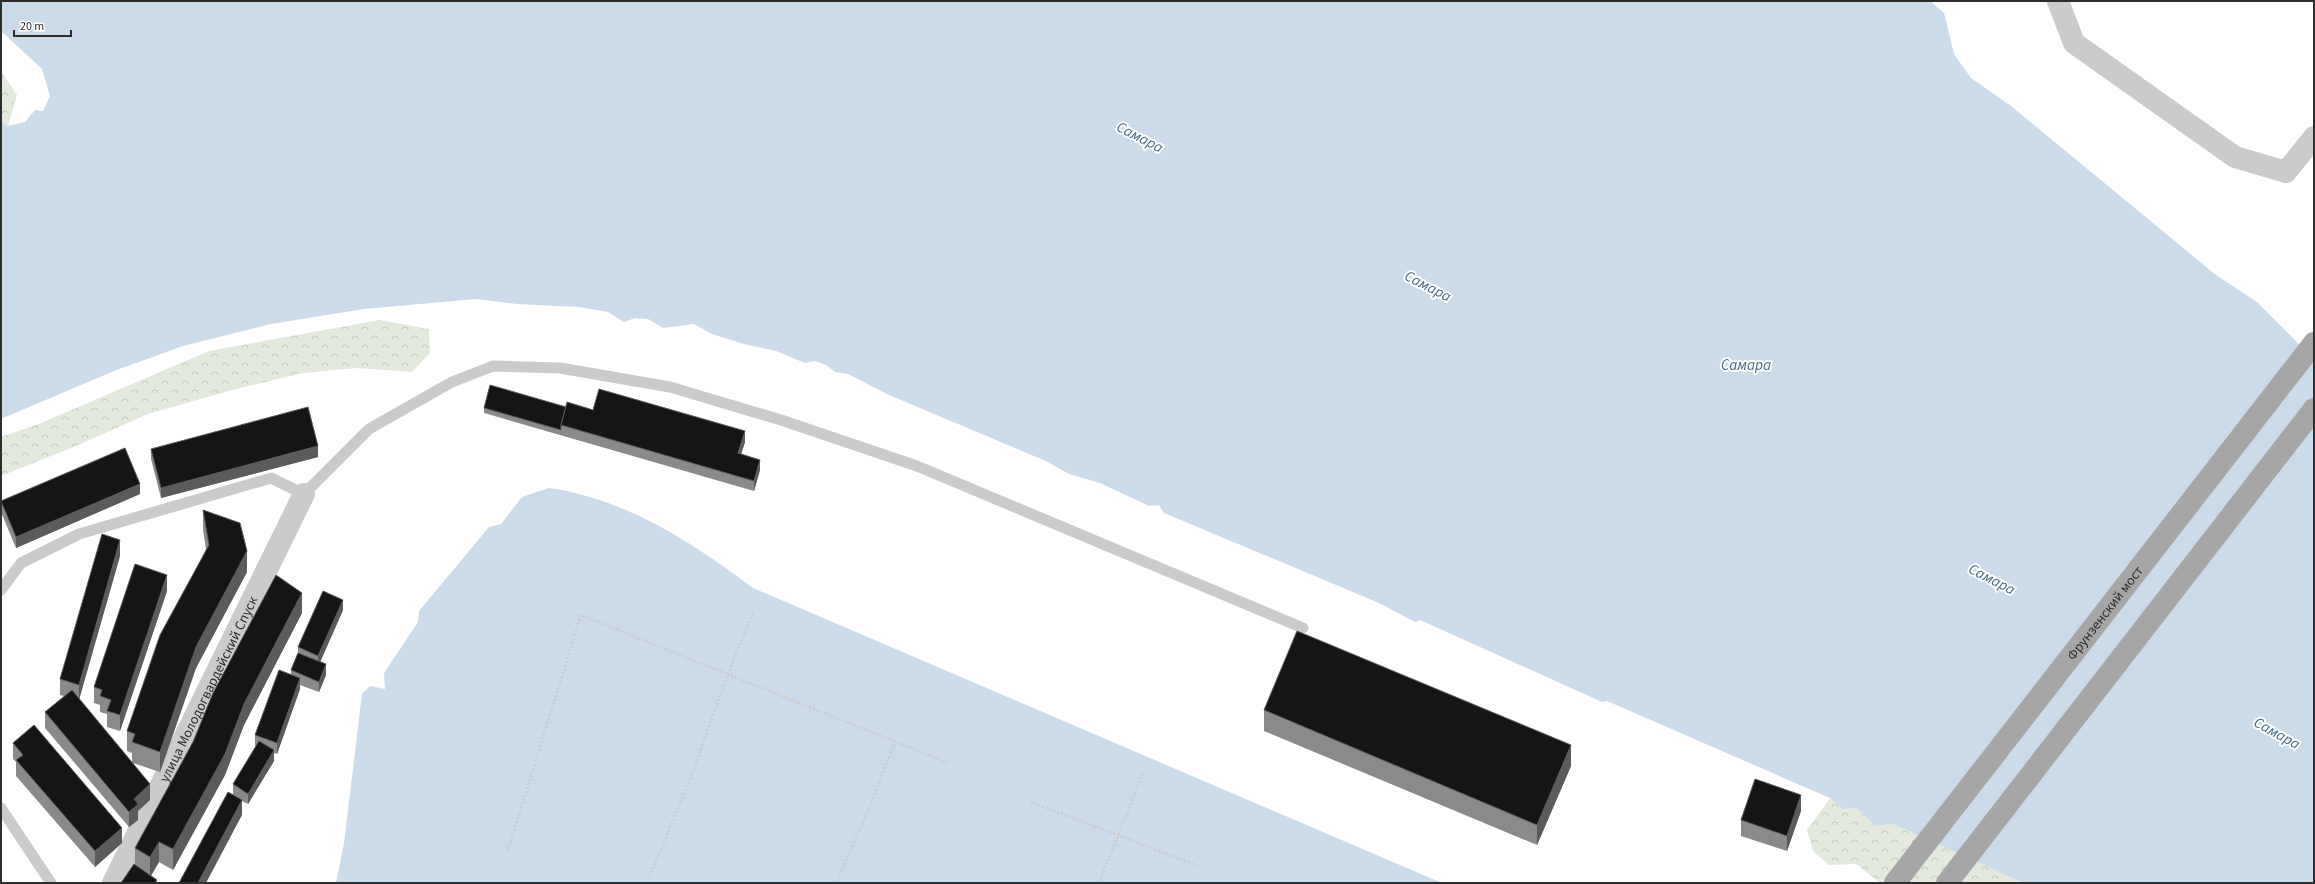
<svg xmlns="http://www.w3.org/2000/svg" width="2315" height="884" font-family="'Source Sans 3',sans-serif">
<defs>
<pattern id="forest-crowns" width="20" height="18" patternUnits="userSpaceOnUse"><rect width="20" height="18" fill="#e3eadd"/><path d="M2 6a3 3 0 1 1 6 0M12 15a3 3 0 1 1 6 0" fill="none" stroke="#c3c9be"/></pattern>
</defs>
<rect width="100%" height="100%" fill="#fff"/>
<!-- forest -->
<g fill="url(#forest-crowns)">
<path d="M1,71L17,95L8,126L1,122Z"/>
<path d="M380,320L429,329L430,353L412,372L357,368L303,373L232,390L148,414L76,446L1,476V437L41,423L209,351Z"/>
<path d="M1830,798L1842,809L1856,808L1876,826L1893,824L2023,883H1880L1856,864L1829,865L1813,851L1807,830Z"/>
</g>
<!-- water -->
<g fill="#cbdbe9">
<path d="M1,1H1930L1944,13L1954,54L1971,78L2011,106L2216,275L2257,302L2314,359V883H2023L1893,824L1876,826L1856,808L1842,809L1830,798L1607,701L1602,702L1420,620L1415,622L1379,603L1164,513L1159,505L1149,506L1100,483L1069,474L1046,461L889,395L848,374L835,372L826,365L815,361L805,363L776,351L744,344L712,334L694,324L663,328L648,319L635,318L624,322L608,312L579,307L517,304L476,299L364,309L271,324L183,346L114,371L1,419V122L8,126L25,122L35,110L43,111L50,96L42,69L1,31Z"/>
<path d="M549,488C626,499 692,542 753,588L1442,883H336L344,843L362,694L370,686L385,689L384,673L418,622L419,611L489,527L501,524L522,497Z"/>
</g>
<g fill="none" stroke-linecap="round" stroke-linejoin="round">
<!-- path -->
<g stroke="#cbcbcb" stroke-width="2.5" stroke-dasharray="2 2" stroke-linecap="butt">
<path d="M1031,802L1196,865"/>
<path d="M508,850L581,615L948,763"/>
<path d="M650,876L689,782L728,674L754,611"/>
<path d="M836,883L865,818L895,742"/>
<path d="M1099,883L1143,773"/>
</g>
<!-- service -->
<g stroke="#cbcbcb" stroke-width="11">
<path d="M1,590L21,563L79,534L271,478L304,494L369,429L452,382L493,366L560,368L670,387L781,420L917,466L1303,628"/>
<path d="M1,808L51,883"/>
</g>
<!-- minor -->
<g stroke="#cbcbcb" stroke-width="22">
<path d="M2058,1L2074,43L2235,157L2286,172L2314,137"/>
<path id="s1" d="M113,883L304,494"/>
</g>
<!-- primary -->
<g stroke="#a6a6a6" stroke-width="22">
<path id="s2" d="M1895,883L2314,343"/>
<path d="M1947,883L2314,409"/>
</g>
</g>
<!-- wall -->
<g fill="#8a8a8a">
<path d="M566,407L593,410L745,442L741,454L760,470L754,491L484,413V408Z"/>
<path d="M151,449L318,457L161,498L151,459Z"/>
<path d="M140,494L16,548L1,512V501Z"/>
<path d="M203,510L247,572L196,668L160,772L133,763L150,800L138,811V820L129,827L45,728V712L64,696L60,695V679L120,556L79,699L132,762V753L127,751V731L206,549L203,530Z"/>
<path d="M167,591L120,731L107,727V714L100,712V705L94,703V687Z"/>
<path d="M343,610L320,662L326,675L319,692L300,685V689L277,754L274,753V761L248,804L242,801V815L233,795V784L256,746H255V735L291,674V670L298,653V647Z"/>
<path d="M302,613L244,725L225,775L173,870L159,862L151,876L157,883L135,866V848Z"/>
<path d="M1264,710L1571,766L1537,845L1264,731Z"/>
<path d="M13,743L122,843L95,867L16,776V762L13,759Z"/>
<path d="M1801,811L1787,851L1741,836V820Z"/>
</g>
<!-- shaded-wall -->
<g fill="#5b5b5b">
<path d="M745,431V442L738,464V453Z"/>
<path d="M318,446V457L161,498V488Z"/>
<path d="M760,460V470L754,491V481Z"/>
<path d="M140,484V494L16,548V537Z"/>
<path d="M120,540V556L79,700V685Z"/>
<path d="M247,551V572L196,668L160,772V752L196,647Z"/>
<path d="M167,575V591L120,731V715Z"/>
<path d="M302,593V613L244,725L225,775L173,870V849L244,704Z"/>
<path d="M343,600V610L318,667V656Z"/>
<path d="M326,664V675L319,692V682Z"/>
<path d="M300,678V689L277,754V743Z"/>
<path d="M1571,745V766L1537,845V825Z"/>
<path d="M274,750V761L248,804V794Z"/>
<path d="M150,784V800L138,811V820L129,827V812L134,799Z"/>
<path d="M1801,795V811L1787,851V836Z"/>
<path d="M242,800V815L206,883H198Z"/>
<path d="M122,828V843L95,867V851Z"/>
<path d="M159,842V862L150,877V857Z"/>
</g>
<!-- building -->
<g fill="#151515" stroke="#5b5b5b">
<path d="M490,385L566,407L561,425V430L484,408Z"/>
<path d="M599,389L745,431L738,453L760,460L754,481L561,425L567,402L593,410Z"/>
<path d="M308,407L318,446L161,488L151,449Z"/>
<path d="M125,448L140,484L16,537L1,501Z"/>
<path d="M203,510L240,523L247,551L196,647L160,752L132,742L135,734L127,731L160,635L209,545Z"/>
<path d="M102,534L120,540L79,685L60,679Z"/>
<path d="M135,564L167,575L120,715L107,711L111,700L100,696L102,690L94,687Z"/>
<path d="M276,575L302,593L244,704L225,754L173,849L159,842L150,857L135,848L193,742L213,693Z"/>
<path d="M323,591L343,600L318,656L298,647Z"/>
<path d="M1297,631L1571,745L1537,825L1264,710Z"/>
<path d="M298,653L326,664L319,682L291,670Z"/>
<path d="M279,670L300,678L277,743L255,735Z"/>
<path d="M72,690L150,784L134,799L138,804L129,812L45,712Z"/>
<path d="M34,725L122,828L95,851L16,760L23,755L13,743Z"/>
<path d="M259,741L274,750L248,794L233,784Z"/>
<path d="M1755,779L1801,795L1787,836L1741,820Z"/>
<path d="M228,792L242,800L198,883H179Z"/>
<path d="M134,864L157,880L155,883H121Z"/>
</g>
<g text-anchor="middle" stroke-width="4" stroke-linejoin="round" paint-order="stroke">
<!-- street labels -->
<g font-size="14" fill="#2e2e2e" stroke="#fff">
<text dy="5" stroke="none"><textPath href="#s2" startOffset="342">Фрунзенский мост</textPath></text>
<text dy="5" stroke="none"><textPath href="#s1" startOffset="216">улица Молодогвардейский Спуск</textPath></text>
</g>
<!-- water labels -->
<g font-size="15" font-style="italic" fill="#426a8a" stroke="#fff">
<text transform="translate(1140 137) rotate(27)" y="5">Самара</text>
<text transform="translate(1428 286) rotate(27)" y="5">Самара</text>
<text x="1746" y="370">Самара</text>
<text transform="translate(1992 579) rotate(27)" y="5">Самара</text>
<text transform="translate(2277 733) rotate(29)" y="5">Самара</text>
</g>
</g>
<!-- border -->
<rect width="2315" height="884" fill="none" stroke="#2e2e2e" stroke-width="4"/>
<!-- scale -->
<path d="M14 30v6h57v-6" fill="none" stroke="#2e2e2e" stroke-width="2"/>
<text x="20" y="30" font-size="12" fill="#2e2e2e" stroke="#ffffff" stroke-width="3" paint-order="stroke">20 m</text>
</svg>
